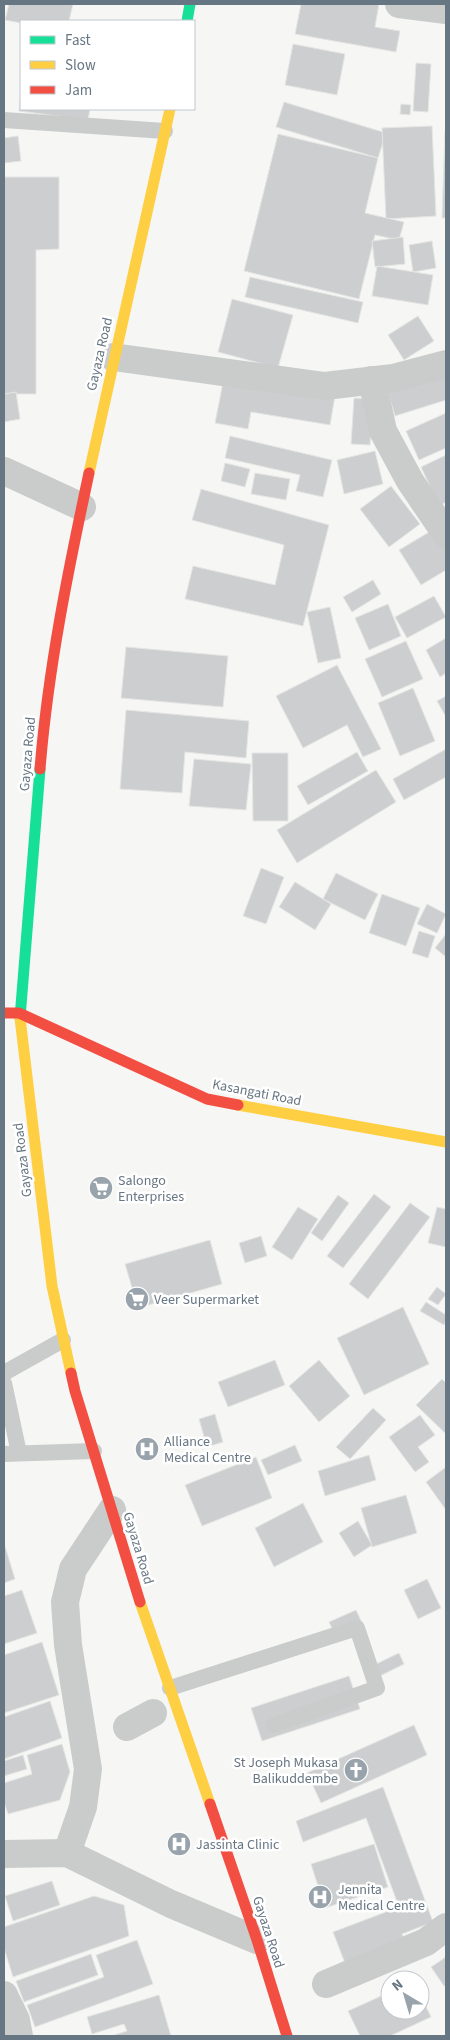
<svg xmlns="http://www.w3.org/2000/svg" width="450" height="2040" font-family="'Source Sans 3',sans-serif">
<rect width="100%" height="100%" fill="#f6f6f5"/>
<!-- building -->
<g fill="#cdcecf" stroke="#e5e5e4">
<path d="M9,4H73L69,21H21V23L5,20Z"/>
<path d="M301,4H379L375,27L400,31L396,52L295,34Z"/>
<path d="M293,44L345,54L337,95L285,85Z"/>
<path d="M416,63L431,64L428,112L413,111Z"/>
<path d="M21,94V109H90L88,120L19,111Z"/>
<path d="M284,102L386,133L378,158L276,127Z"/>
<path d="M401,104L411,105L410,115L400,114Z"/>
<path d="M432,126L436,216L386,219L382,128Z"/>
<path d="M445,131H446V218H442Z"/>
<path d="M278,134L378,158L365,213L404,222L399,240L375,235L359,299L244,271Z"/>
<path d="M18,136L21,161L4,163V138Z"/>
<path d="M4,177H59V249L36,250V394H4Z"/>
<path d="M403,237L405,264L375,267L372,241Z"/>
<path d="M432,241L436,268L413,272L409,245Z"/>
<path d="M377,266L433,275L428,305L372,296Z"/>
<path d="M250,277L363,302L358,323L245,297Z"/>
<path d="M232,299L293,315L278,368L218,352Z"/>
<path d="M418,316L434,341L404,360L388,335Z"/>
<path d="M446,374V400L395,416L388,392Z"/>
<path d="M224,377L335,396L330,425L251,412L248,429L215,423Z"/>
<path d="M16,392L20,419L4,422V394Z"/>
<path d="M354,398L373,399L370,445L351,444Z"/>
<path d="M446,413V448L419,460L406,431Z"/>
<path d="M230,436L332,460L323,497L296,491L300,475L225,458Z"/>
<path d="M375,451L383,484L344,494L337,460Z"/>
<path d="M446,455V502L439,506L421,467Z"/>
<path d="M225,463L250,469L245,487L221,481Z"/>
<path d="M255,473L290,479L286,500L251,494Z"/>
<path d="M391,486L420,524L389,547L360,509Z"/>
<path d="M201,489L329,525L303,626L185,599L193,566L275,585L284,545L192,520Z"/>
<path d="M436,528L446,545V570L421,585L399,550Z"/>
<path d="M373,580L381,594L352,612L343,597Z"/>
<path d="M434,596L446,617L407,638L395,617Z"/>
<path d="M388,604L401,636L369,650L355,618Z"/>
<path d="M330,607L341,658L318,663L307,612Z"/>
<path d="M446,638V673L440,677L426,650Z"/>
<path d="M406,641L423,679L382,697L365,659Z"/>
<path d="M126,647L228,656L223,707L121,698Z"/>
<path d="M337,665L381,749L363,757L347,725L303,748L276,696Z"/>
<path d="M413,688L435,741L400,756L378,703Z"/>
<path d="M446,696V717L437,701Z"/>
<path d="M126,710L249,721L246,758L185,752L182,793L120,789Z"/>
<path d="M446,749V777L404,800L393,779Z"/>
<path d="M357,752L368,771L308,805L297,786Z"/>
<path d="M252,753H288V821H253Z"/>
<path d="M194,759L251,764L246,810L189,806Z"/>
<path d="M376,770L396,802L297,863L277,830Z"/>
<path d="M261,868L284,877L266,924L243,916Z"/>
<path d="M336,873L378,894L365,920L323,899Z"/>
<path d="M295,882L331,904L315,930L279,907Z"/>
<path d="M382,894L420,908L406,946L369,933Z"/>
<path d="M427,904L446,914L437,933L417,924Z"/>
<path d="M419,931L435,936L428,958L412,953Z"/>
<path d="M446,934V957L435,948Z"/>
<path d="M374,1194L391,1207L343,1268L327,1256Z"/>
<path d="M338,1195L349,1203L322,1241L311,1233Z"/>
<path d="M410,1203L430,1217L368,1299L349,1284Z"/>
<path d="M298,1207L318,1219L292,1260L272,1247Z"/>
<path d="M437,1207L446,1209V1247L428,1243Z"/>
<path d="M261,1236L267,1256L245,1263L239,1243Z"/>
<path d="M210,1240L222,1284L138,1308L125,1264Z"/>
<path d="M437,1287L446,1294L438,1305L428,1299Z"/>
<path d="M426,1302L446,1315V1321L444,1325L420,1311Z"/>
<path d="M403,1307L429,1364L364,1395L337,1338Z"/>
<path d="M275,1360L285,1385L228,1407L218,1382Z"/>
<path d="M319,1360L350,1396L319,1422L289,1386Z"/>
<path d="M442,1379L446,1383V1434L416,1405Z"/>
<path d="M373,1408L386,1420L350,1459L336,1447Z"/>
<path d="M215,1414L223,1442L207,1447L199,1419Z"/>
<path d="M420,1415L435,1435L418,1447L429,1462L415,1472L389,1437Z"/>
<path d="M295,1445L302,1461L268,1475L261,1460Z"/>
<path d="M369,1455L376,1480L325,1496L318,1471Z"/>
<path d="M256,1457L272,1498L202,1526L185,1485Z"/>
<path d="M446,1467V1510L426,1482Z"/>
<path d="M406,1495L417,1533L372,1547L361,1508Z"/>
<path d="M303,1503L323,1542L274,1567L255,1528Z"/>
<path d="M358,1521L372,1545L354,1557L339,1533Z"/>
<path d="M4,1543L15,1579L4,1583Z"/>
<path d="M427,1579L441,1608L418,1619L404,1590Z"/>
<path d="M22,1590L37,1633L4,1644V1596Z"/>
<path d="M356,1610L364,1627L337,1639L329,1622Z"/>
<path d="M42,1642L59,1695L4,1713V1655Z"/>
<path d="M399,1653L404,1664L376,1678L372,1666Z"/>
<path d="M349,1676L360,1709L262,1741L251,1708Z"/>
<path d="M50,1701L62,1738L4,1759V1717Z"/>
<path d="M414,1725L427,1755L321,1803L307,1773Z"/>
<path d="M62,1744L70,1772L60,1800L8,1814L4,1802V1783L32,1774L27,1755Z"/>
<path d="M23,1755L27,1769L4,1776V1761Z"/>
<path d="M383,1787L433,1922L402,1934L408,1948L348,1971L333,1932L399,1907L366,1818L303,1842L296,1821Z"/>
<path d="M374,1844L388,1887L325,1908L311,1864Z"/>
<path d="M52,1881L60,1905L13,1921L5,1896Z"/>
<path d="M94,1896L124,1905L129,1936L13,1977L4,1948V1927Z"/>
<path d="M137,1940L153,1984L35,2027L27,2005L104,1977L96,1955Z"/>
<path d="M91,1954L98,1975L24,2002L16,1981Z"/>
<path d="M446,1957V1985L444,1986L431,1967Z"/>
<path d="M390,1992V2010H420V1994L431,2017L390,2036H360L348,2011Z"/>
<path d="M159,1995L171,2036H111L127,2031L124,2024L92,2034L87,2017Z"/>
</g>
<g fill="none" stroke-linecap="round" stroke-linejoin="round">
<!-- lane -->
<g stroke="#cacccc" stroke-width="16">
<path d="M4,120L165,131"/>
<path d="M4,1373L63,1340"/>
<path d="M4,1383L19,1453"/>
<path d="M4,1454L94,1451"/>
<path d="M170,1688L357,1628L377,1688L274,1725"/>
</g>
<!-- street -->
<g stroke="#cacccc" stroke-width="28">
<path d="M399,4L446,10"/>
<path d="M113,357L325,386L393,378L446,364"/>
<path d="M372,380L383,431L410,481L446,534"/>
<path d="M4,471L82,507"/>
<path d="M127,1727L153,1713"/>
<path d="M67,1853L83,1807L88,1769L68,1645L65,1602L73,1569L112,1510"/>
<path d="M4,1854L67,1853L171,1904L257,1940"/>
<path d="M326,1984L426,1942L446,1927"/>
<path d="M4,1995L16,2020L19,2036"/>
</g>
<!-- fast -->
<g stroke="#16e098" stroke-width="11">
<path d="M187,21L190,4"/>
<path d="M20,1018L40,769"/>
</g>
<!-- slow -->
<g stroke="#ffcf43" stroke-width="11">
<path d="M89,473L170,109"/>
<path d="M20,1018L52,1286L71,1373"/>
<path d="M238,1105L446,1142"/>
<path d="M140,1602L210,1804"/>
</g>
<!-- jam -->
<g stroke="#f24e42" stroke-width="11">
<path d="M40,769C48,669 68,571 89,473"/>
<path d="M4,1013H19L207,1099L238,1105"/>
<path d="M71,1373L75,1391L140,1602"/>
<path d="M210,1804L257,1940L287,2036"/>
</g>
</g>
<!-- icons -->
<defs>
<g id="supermarket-disc" transform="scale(1.25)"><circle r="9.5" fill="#99a3ab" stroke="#fff"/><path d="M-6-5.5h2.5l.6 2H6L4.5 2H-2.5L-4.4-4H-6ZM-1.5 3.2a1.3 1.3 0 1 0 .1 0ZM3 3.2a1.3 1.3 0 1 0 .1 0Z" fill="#fff"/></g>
<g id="hospital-disc" transform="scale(1.25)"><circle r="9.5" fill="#99a3ab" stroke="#fff"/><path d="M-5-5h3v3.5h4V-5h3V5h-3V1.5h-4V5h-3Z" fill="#fff"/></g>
<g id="church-disc" transform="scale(1.25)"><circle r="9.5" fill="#99a3ab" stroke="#fff"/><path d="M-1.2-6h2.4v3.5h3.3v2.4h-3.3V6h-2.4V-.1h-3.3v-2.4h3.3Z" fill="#fff"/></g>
</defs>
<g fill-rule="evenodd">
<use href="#supermarket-disc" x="101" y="1188"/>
<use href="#supermarket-disc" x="137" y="1299"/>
<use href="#hospital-disc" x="147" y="1449"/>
<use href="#church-disc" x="356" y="1770"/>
<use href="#hospital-disc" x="179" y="1844"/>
<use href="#hospital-disc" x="320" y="1897"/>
</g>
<g text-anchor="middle" stroke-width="5" stroke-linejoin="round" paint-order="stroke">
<!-- street labels -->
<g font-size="14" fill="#677683" stroke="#fff">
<text transform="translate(99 354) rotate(-77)" y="5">Gayaza Road</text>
<text transform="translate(27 754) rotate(-85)" y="5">Gayaza Road</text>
<text transform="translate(257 1092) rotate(11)" y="5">Kasangati Road</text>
<text transform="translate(22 1160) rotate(-97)" y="5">Gayaza Road</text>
<text transform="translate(139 1548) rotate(73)" y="5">Gayaza Road</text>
<text transform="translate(269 1932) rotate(72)" y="5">Gayaza Road</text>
</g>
<!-- poi labels -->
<g font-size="14" fill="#677683" stroke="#fff" text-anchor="start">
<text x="118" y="1185">Salongo<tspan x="118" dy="16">Enterprises</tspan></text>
<text x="154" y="1304">Veer Supermarket</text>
<text x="164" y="1446">Alliance<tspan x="164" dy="16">Medical Centre</tspan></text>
<text x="338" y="1767" text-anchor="end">St Joseph Mukasa<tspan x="338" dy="16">Balikuddembe</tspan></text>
<text x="196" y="1849">Jassinta Clinic</text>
<text x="338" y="1894">Jennita<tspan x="338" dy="16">Medical Centre</tspan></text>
</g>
</g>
<!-- border -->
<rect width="450" height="2040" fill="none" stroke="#677683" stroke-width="10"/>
<!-- legend -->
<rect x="20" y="20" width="175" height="90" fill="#ffffff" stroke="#c2c8cd"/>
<rect x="30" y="36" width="25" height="8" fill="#16e098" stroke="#c2c8cd"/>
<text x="65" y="45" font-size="15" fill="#677683">Fast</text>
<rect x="30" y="61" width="25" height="8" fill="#ffcf43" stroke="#c2c8cd"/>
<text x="65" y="70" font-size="15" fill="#677683">Slow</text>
<rect x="30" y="86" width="25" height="8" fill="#f24e42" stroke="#c2c8cd"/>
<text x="65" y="95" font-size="15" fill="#677683">Jam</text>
<!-- north arrow -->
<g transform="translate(405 1995) rotate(322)"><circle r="24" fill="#ffffff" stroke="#c2c8cd"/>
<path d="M0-4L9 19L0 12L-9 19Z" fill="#99a3ab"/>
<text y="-8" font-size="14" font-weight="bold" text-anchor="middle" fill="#677683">N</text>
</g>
</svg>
